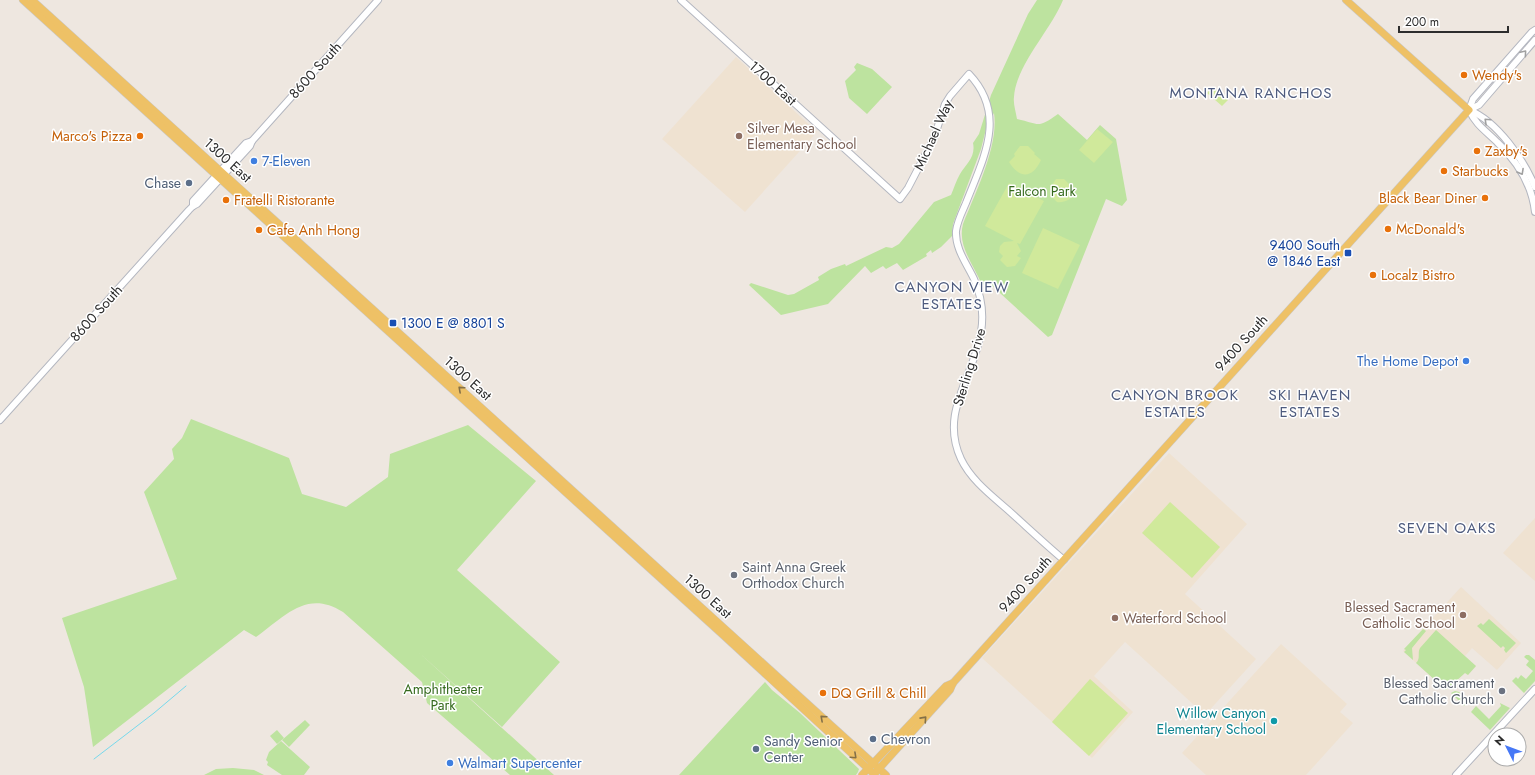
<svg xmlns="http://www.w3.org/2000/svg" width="1535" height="775" font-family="Jost,sans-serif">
<rect width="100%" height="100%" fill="#eee7e0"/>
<!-- education -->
<g fill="#efe2d1">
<path d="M736,57L817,132L745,212L662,139Z"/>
<path d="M1169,453L1247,524L1185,594L1256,659L1205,715L1125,642L1094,676L1133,712L1092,758L982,658Z"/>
<path d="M1535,518V581L1503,553Z"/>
<path d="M1461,587L1521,643L1497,670L1472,648L1465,656L1476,666L1468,675L1465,673L1446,690L1403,651Z"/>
<path d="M1281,644L1347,704L1340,712L1353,723L1306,775H1206L1182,753Z"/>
</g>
<!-- green -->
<g fill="#bde39f">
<path d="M1037,0H1063C1051,30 1016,65 1014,97C1013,104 1016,112 1017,119C1040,124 1037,129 1058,114L1087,140L1100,125L1116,139L1127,200L1122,206L1106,199L1052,335L1048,337L989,283L982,285C974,265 957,246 963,224C975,193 999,146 994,113L986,129L981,149L953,224L952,236L941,247L932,253L931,250L926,254L927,256L903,270L897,263L886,269L883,266L871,273L865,266L828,304L781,315L749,285L751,283L788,295L794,294L819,280L818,277L831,269L845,264L846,266L886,247L892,248L899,244L934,202L951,195C954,188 956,181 960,174C966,164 976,157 973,143L979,134L991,95L1028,14Z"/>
<path d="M857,63L872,69L892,87L867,114L849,98L845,81L856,70L854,67Z"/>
<path d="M191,419L289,458L302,494L346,507L388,477L390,454L468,425L536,481L457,570L560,662L502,727L416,650L554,775H510L427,703L422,682L343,612C307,589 285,616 256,637L244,630L93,747L84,687L62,618L177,579L144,492L174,459L172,449L182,438Z"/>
<path d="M1489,619L1516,643L1506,653L1504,650L1505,648L1503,646L1501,648L1477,626L1481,623L1483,625Z"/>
<path d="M1423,629L1426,631L1412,648L1413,660L1404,652L1406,650L1404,649Z"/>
<path d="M1436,630L1476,666L1468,675L1465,673L1446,690L1416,663C1421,658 1417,653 1420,648Z"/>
<path d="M1526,655H1529L1535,660V681L1524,693L1512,681L1516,677L1518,679L1521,675L1526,679L1533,671L1526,665L1529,661L1524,657Z"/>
<path d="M765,682L772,690L800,713L859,769L858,772L856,775H679Z"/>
<path d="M1455,691L1459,692L1468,700L1464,706L1451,693Z"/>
<path d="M1500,703L1510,708L1490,730L1471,712L1476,706L1489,719L1501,706Z"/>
<path d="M305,720L310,725L289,747L282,740Z"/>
<path d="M277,730L284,738L277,744L270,736Z"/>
<path d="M281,741L310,767L304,775H282L267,765L268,762L266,760L269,752Z"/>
<path d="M233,768L254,770L264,775H204L216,769Z"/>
</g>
<!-- pitch -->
<g fill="#d0e99b">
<path d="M1213,87L1228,100L1222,106L1207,93Z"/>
<path d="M1097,129L1113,142L1094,163L1079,150Z"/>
<path d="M1020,146H1028L1035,153L1034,154L1041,160C1032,179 1020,179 1009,162L1015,156L1014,154Z"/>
<path d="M1056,179H1064L1071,186C1071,188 1072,190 1073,192C1073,200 1063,203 1057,202L1051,196V189L1050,188Z"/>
<path d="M1009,183L1044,201L1020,244L1017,243L1021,251L1017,256L1021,258L1015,266L1007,267L1000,260L1003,256L999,252L1000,246L1004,242L1014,241L985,226Z"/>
<path d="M1043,228L1080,245L1058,289L1022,273Z"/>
<path d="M1170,502L1220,547L1192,578L1142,533Z"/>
<path d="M1090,679L1128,713L1089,756L1052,722Z"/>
</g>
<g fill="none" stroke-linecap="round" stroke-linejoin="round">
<!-- stream -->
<path stroke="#77d9ec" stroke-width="1" d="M94,759L154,713L186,686"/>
<!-- secondary casing -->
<g stroke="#b4b7c0" stroke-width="8">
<g id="secondary">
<path d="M681,0L900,199L908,188L934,138L945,104L950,96L969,74C1008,115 983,159 966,203C962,212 957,222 956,231C955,249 967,264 974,279C981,295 984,314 981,332C974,377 939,412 961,459C971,480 991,495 1008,510C1027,527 1045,544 1064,560"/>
<path d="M1469,110C1476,125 1486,131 1497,142C1517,161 1532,185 1535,212"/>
<path d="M1469,110L1473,99L1532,32L1535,30"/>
<path d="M1469,110C1497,121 1524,160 1535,187"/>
<path d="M1469,110L1479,105L1535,40"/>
<path d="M193,206V201L246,143L252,141"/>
<path d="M0,420L189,210L193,206L197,204L250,146L252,141L378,0"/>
<path d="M1456,775L1535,689"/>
</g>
</g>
<!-- primary casing -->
<g stroke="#c8c8c8" stroke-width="8">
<g id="primary">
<path d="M23,0L723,635L875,775"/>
<path d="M32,0L886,775"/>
<path d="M876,772L950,690L953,683L1469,110L1346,0"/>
<path d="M862,775L946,686L953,683"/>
</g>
</g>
<!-- secondary -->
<use href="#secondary" stroke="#fff" stroke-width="6"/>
<!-- primary -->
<use href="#primary" stroke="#eec166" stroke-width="7"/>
</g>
<!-- one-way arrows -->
<defs><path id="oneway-chevron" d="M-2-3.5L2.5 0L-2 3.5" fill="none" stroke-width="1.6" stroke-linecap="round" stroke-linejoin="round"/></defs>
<g stroke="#a0a0a0">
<use href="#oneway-chevron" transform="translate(1524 53) rotate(-50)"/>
<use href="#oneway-chevron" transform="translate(1487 121) rotate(-137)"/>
<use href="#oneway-chevron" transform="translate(1521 172) rotate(61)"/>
</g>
<g stroke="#847047">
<use href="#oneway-chevron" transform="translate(461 389) rotate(-138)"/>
<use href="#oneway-chevron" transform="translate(823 718) rotate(-138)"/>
<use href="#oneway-chevron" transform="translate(924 719) rotate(-48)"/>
<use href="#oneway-chevron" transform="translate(854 756) rotate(43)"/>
</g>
<!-- markers -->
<g fill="#e8710a" stroke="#fff" stroke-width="1.5">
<circle cx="1464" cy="75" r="4"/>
<circle cx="140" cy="136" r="4"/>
<circle cx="1477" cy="151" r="4"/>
<circle cx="1444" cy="171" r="4"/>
<circle cx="1485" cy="198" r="4"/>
<circle cx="226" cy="200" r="4"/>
<circle cx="1388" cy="229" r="4"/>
<circle cx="259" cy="230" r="4"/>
<circle cx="1373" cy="275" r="4"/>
<circle cx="823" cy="693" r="4"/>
</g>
<g fill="#8d6e63" stroke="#fff" stroke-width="1.5">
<circle cx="739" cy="136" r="4"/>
<circle cx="1463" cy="615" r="4"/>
<circle cx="1115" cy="618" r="4"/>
</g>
<g fill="#3f7fe0" stroke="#fff" stroke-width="1.5">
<circle cx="254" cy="161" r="4"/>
<circle cx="1466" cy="361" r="4"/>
<circle cx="450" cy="763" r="4"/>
</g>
<g fill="#5c6f8a" stroke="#fff" stroke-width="1.5">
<circle cx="189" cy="183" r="4"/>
<circle cx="873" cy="739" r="4"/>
<circle cx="756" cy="749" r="4"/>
</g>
<g fill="#1a4fb4" stroke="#fff" stroke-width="1.5">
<rect x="1344" y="249" width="8" height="8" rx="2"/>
<rect x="389" y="319" width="8" height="8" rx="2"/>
</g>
<g fill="#6b7280" stroke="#fff" stroke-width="1.5">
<circle cx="734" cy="575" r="4"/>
<circle cx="1502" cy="691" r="4"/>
</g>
<circle fill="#0f9aa8" stroke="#fff" stroke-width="1.5" cx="1274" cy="721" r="4"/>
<g text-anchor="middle" stroke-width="3" stroke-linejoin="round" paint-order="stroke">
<!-- street labels -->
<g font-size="14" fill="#2d2d2d" stroke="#fff">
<text transform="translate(315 70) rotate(-48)" y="5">8600 South</text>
<text transform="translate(773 83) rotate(42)" y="5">1700 East</text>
<text transform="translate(933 135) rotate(-66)" y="5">Michael Way</text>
<text transform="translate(228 160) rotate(42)" y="5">1300 East</text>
<text transform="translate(96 313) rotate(-48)" y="5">8600 South</text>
<text transform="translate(1241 343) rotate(-48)" y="5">9400 South</text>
<text transform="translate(969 367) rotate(-73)" y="5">Sterling Drive</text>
<text transform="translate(468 378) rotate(42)" y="5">1300 East</text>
<text transform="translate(1025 584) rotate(-48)" y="5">9400 South</text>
<text transform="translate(708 596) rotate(42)" y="5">1300 East</text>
</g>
<!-- food labels -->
<g font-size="14" fill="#c56008" stroke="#fff" text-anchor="start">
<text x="1472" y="80">Wendy's</text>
<text x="132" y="141" text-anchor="end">Marco's Pizza</text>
<text x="1485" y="156">Zaxby's</text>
<text x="1452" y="176">Starbucks</text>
<text x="1477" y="203" text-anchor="end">Black Bear Diner</text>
<text x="234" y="205">Fratelli Ristorante</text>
<text x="1396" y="234">McDonald's</text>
<text x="267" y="235">Cafe Anh Hong</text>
<text x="1381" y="280">Localz Bistro</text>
<text x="831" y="698">DQ Grill &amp; Chill</text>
</g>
<!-- education labels -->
<g font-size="14" fill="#785e54" stroke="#fff" text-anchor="start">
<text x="747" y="133">Silver Mesa<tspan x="747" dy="16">Elementary School</tspan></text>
<text x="1455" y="612" text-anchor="end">Blessed Sacrament<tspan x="1455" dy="16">Catholic School</tspan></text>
<text x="1123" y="623">Waterford School</text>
</g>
<!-- shop labels -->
<g font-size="14" fill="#366cbe" stroke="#fff" text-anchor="start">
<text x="262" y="166">7-Eleven</text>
<text x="1458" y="366" text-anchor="end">The Home Depot</text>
<text x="458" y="768">Walmart Supercenter</text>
</g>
<!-- service labels -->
<g font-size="14" fill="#4e5e75" stroke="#fff" text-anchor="start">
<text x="181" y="188" text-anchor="end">Chase</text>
<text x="881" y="744">Chevron</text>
<text x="764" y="746">Sandy Senior<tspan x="764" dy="16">Center</tspan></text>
</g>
<!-- park labels -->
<g font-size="14" fill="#356a1d" stroke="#fff">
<text x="1042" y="196">Falcon Park</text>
<text x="443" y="694">Amphitheater<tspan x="443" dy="16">Park</tspan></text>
</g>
<!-- transit labels -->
<g font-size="14" fill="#164399" stroke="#fff" text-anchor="end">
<text x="1340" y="250">9400 South<tspan x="1340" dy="16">@ 1846 East</tspan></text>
<text x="401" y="328" text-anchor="start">1300 E @ 8801 S</text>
</g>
<!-- worship labels -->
<g font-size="14" fill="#5b616d" stroke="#fff" text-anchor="start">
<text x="742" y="572">Saint Anna Greek<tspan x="742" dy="16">Orthodox Church</tspan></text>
<text x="1494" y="688" text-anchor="end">Blessed Sacrament<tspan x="1494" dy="16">Catholic Church</tspan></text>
</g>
<!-- culture labels -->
<g font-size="14" fill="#0d838f" stroke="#fff" text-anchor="end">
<text x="1266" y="718">Willow Canyon<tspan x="1266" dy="16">Elementary School</tspan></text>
</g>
<!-- neighbourhood labels -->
<g font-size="15" letter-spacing="1" fill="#4e5b7e" stroke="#fff">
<text x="1251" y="98">MONTANA RANCHOS</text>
<text x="952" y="292">CANYON VIEW<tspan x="952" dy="17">ESTATES</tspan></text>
<text x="1175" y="400">CANYON BROOK<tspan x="1175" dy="17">ESTATES</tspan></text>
<text x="1310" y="400">SKI HAVEN<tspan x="1310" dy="17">ESTATES</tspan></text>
<text x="1447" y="533">SEVEN OAKS</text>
</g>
</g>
<!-- north arrow -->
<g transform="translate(1507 747) rotate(312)"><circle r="19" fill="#ffffff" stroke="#ababab"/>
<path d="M0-3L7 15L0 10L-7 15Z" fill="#4678f6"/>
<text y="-6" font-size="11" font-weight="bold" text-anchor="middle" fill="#2d2d2d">N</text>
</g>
<!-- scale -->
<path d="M1399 26v6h109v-6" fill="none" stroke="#2d2d2d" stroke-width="2"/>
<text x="1405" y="26" font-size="12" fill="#2d2d2d" stroke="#ffffff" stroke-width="3" paint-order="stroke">200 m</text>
</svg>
